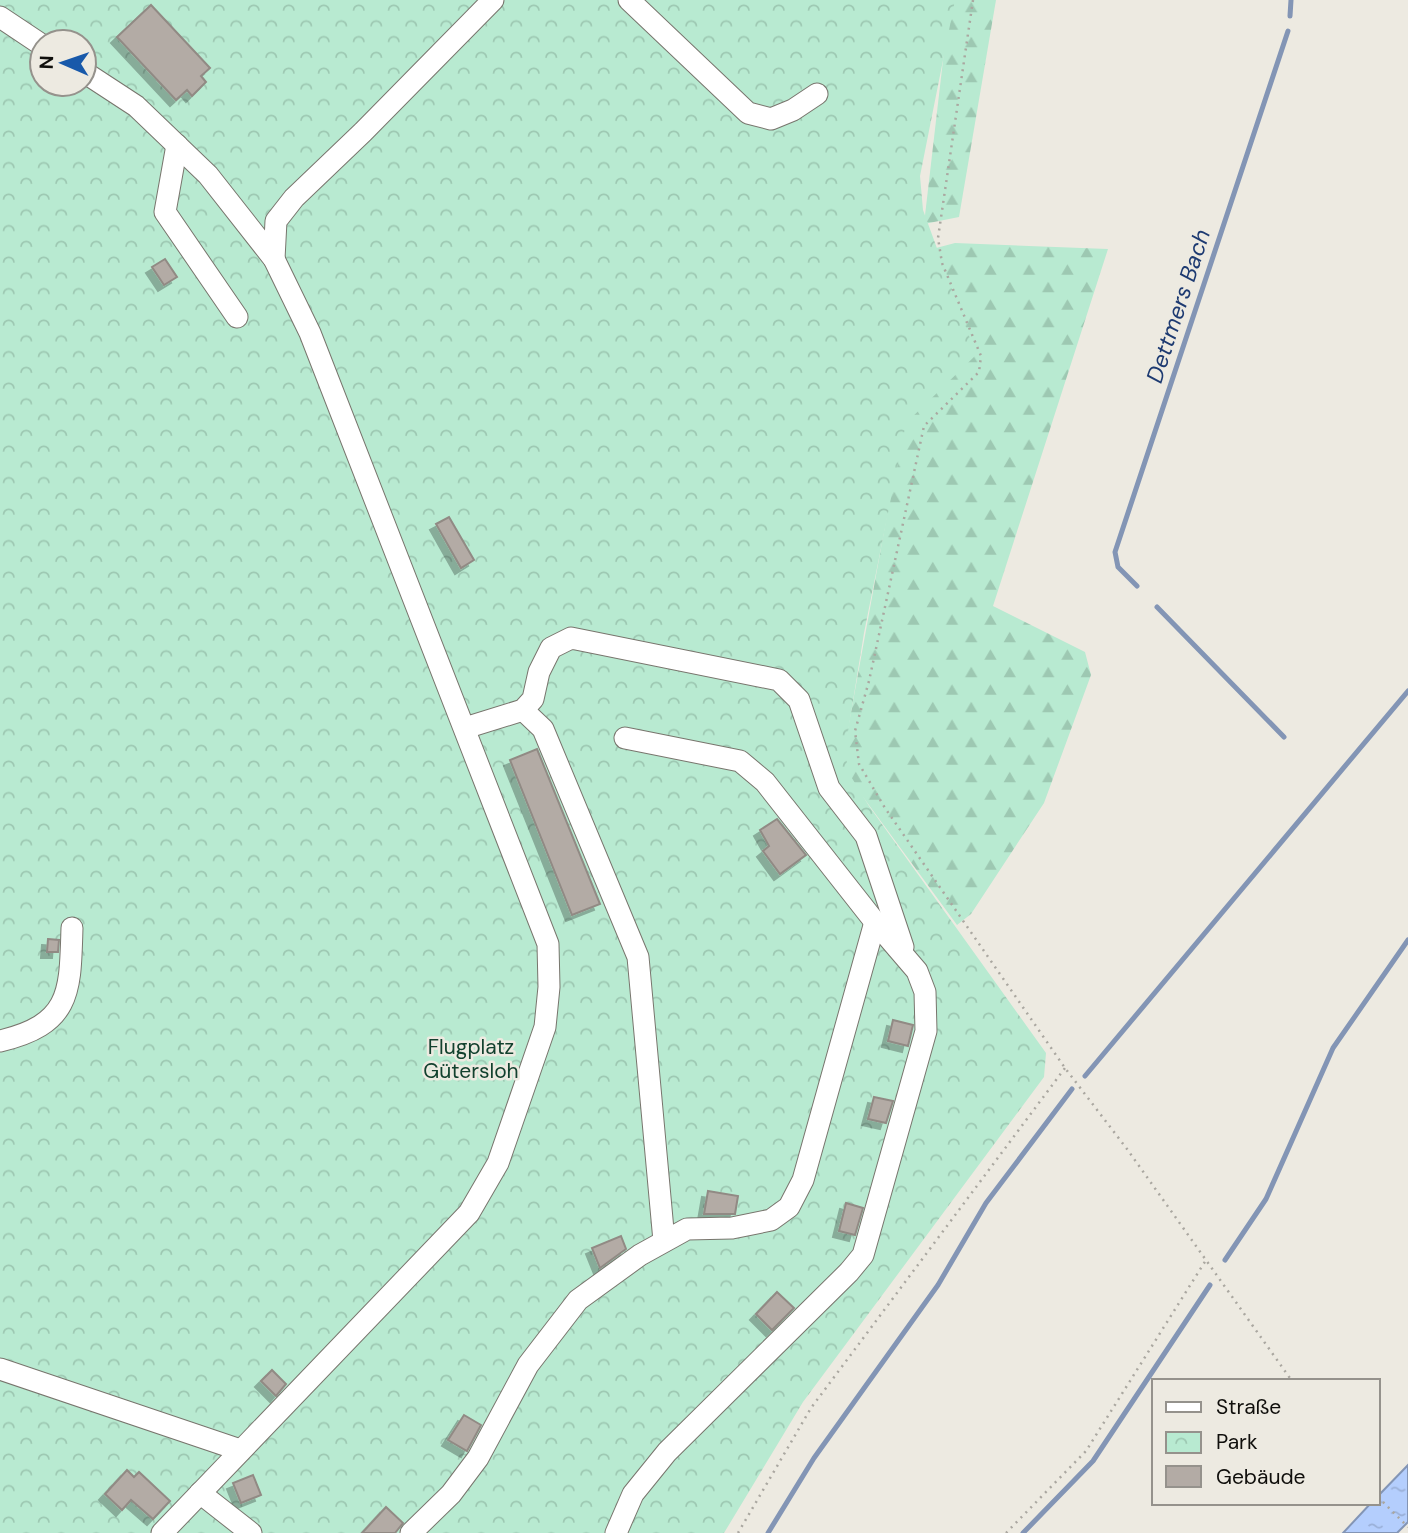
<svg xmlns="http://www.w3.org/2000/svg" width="1408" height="1533" font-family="'DM Sans',sans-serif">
<defs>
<pattern id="forest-firs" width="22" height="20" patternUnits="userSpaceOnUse" patternTransform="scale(1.75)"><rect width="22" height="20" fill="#b8ead1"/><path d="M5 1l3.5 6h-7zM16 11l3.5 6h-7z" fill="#9dc8b2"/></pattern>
<pattern id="park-crowns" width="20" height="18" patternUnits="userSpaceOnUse" patternTransform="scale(1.75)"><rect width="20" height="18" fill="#b8ead1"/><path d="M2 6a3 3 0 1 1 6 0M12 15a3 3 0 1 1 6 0" fill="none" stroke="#9dc8b2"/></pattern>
<pattern id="water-ripples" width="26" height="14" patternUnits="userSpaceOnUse" patternTransform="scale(1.75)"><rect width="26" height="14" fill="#b4cefd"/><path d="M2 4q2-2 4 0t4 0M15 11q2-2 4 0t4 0" fill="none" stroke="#9ab0d8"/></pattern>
<filter id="shadow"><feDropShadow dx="-6" dy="6" stdDeviation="0" flood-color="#0004"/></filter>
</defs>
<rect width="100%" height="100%" fill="#edeae1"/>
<!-- forest -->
<g fill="url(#forest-firs)">
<path d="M950,0H996L959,217L924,224Z"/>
<path d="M955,243L1108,249L993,606L1085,652L1091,675L1044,803L971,914L957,925L841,767L904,422L921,252Z"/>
</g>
<!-- park -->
<path fill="url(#park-crowns)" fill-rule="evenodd" d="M0,0H955L920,176L923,210L976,355L906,423L864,633L846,744L847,770L869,806L1046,1053L1044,1077L803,1402L724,1533H0ZM42,42H84V84H42Z"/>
<!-- water -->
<path fill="url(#water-ripples)" stroke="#8395b5" stroke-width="2" d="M1408,1465V1522L1397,1533H1343L1371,1503H1378V1496Z"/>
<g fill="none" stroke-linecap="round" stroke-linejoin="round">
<!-- stream -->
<g stroke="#8395b5" stroke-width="5">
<path d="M1290,16L1291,0"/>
<path d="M1137,586L1118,567L1115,552L1288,31"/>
<path d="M1157,607L1284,737"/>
<path d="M1085,1076L1408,691"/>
<path d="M1225,1260L1266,1199L1333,1048L1408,940"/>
<path d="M768,1533L814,1458L938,1285L986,1203L1072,1089"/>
<path d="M1023,1533L1093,1461L1210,1285"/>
</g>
</g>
<!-- building -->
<g fill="#b3aba5" stroke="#918a84" stroke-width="2" filter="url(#shadow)">
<path d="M151,5L210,68L201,76L206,82L192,96L187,90L176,100L117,37Z"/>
<path d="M165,259L177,277L164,285L152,267Z"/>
<path d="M449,517L474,560L461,568L436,524Z"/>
<path d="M537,749L600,904L572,915L510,760Z"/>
<path d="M777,819L806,855L780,874L763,851L769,846L760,830Z"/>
<path d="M48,939L59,940L58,952H47Z"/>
<path d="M893,1020L913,1025L908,1046L888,1041Z"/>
<path d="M874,1097L893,1101L886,1123L868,1119Z"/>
<path d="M708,1191L738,1196L735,1214H704Z"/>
<path d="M846,1203L863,1208L855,1235L839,1231Z"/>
<path d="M621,1236L626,1249L600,1268L592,1248Z"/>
<path d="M777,1292L794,1308L772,1330L756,1314Z"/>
<path d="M272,1370L286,1384L276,1396L261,1381Z"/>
<path d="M464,1415L481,1425L467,1451L448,1440Z"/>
<path d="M127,1470L134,1477L139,1472L170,1501L153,1519L131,1500L122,1510L105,1494Z"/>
<path d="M253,1475L261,1495L241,1503L233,1483Z"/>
<path d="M386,1507L403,1523L395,1533H362Z"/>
</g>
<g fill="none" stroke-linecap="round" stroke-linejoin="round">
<!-- minor casing -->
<g stroke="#78756d" stroke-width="23">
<g id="minor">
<path d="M629,0L748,113L771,119L793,110L817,94"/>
<path d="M0,17L42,45"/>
<path d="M84,72L136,106L208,175L274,259L310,333L548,944L549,987L545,1027L498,1163L469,1213L162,1533"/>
<path d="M177,145L165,212L237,317"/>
<path d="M274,259L276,221L294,198L363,132L493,0"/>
<path d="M523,710L543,729L638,957L664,1241"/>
<path d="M465,728L523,710L533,699L539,672L551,648L571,638L779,680L799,700L829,788L866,836L903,947"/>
<path d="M0,1041C72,1024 70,991 72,928"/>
<path d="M0,1369L240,1450"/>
<path d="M200,1493L251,1533"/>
<path d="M411,1533L451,1494L478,1458L528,1365L578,1300L640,1255L687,1229L732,1228L771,1220L789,1207L803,1180L875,922"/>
<path d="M616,1533L633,1494L667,1452L849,1272L863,1255L926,1031L925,992L917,971L875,922L765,782L740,761L625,738"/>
</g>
</g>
<!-- path -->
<g stroke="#aaa7a0" stroke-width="2.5" stroke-dasharray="2 5" stroke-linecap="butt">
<path d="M973,0L938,238L942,263L981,356L979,372L924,426L869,681L855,731L859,764L885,808L1065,1068L1127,1149L1292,1381"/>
<path d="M1378,1497L1408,1527"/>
<path d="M738,1533L811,1408L1065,1068"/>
<path d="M1006,1533L1086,1451L1206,1260"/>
</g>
<!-- minor -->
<use href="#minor" stroke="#fff" stroke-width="21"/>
</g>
<g text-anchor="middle" stroke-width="5" stroke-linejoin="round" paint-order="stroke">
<!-- park labels -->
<g font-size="21" fill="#12412e" stroke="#edeae1">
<text x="471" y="1054">Flugplatz<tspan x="471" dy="24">Gütersloh</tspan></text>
</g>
<!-- water labels -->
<g font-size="23" font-style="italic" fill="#1d3a71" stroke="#edeae1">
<text transform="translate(1178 306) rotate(-72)" y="8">Dettmers Bach</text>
</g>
</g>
<!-- legend -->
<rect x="1152" y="1379" width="228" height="126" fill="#edeae1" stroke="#95928c" stroke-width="2"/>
<rect x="1166" y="1402" width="35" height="10" fill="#ffffff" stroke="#95928c" stroke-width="2"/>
<text x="1216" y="1414" font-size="21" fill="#100f0c">Straße</text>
<rect x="1166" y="1432" width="35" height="21" fill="url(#park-crowns)" stroke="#95928c" stroke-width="2"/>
<text x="1216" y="1449" font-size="21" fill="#100f0c">Park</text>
<rect x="1166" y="1466" width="35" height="21" fill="#b3aba5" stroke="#95928c" stroke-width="2"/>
<text x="1216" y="1484" font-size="21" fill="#100f0c">Gebäude</text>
<!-- north arrow -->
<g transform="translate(63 63) rotate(272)"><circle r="33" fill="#edeae1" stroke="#95928c" stroke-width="2"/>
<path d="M0-5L12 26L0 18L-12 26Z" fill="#1859aa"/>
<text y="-10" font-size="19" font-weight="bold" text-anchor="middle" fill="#100f0c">N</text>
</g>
</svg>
